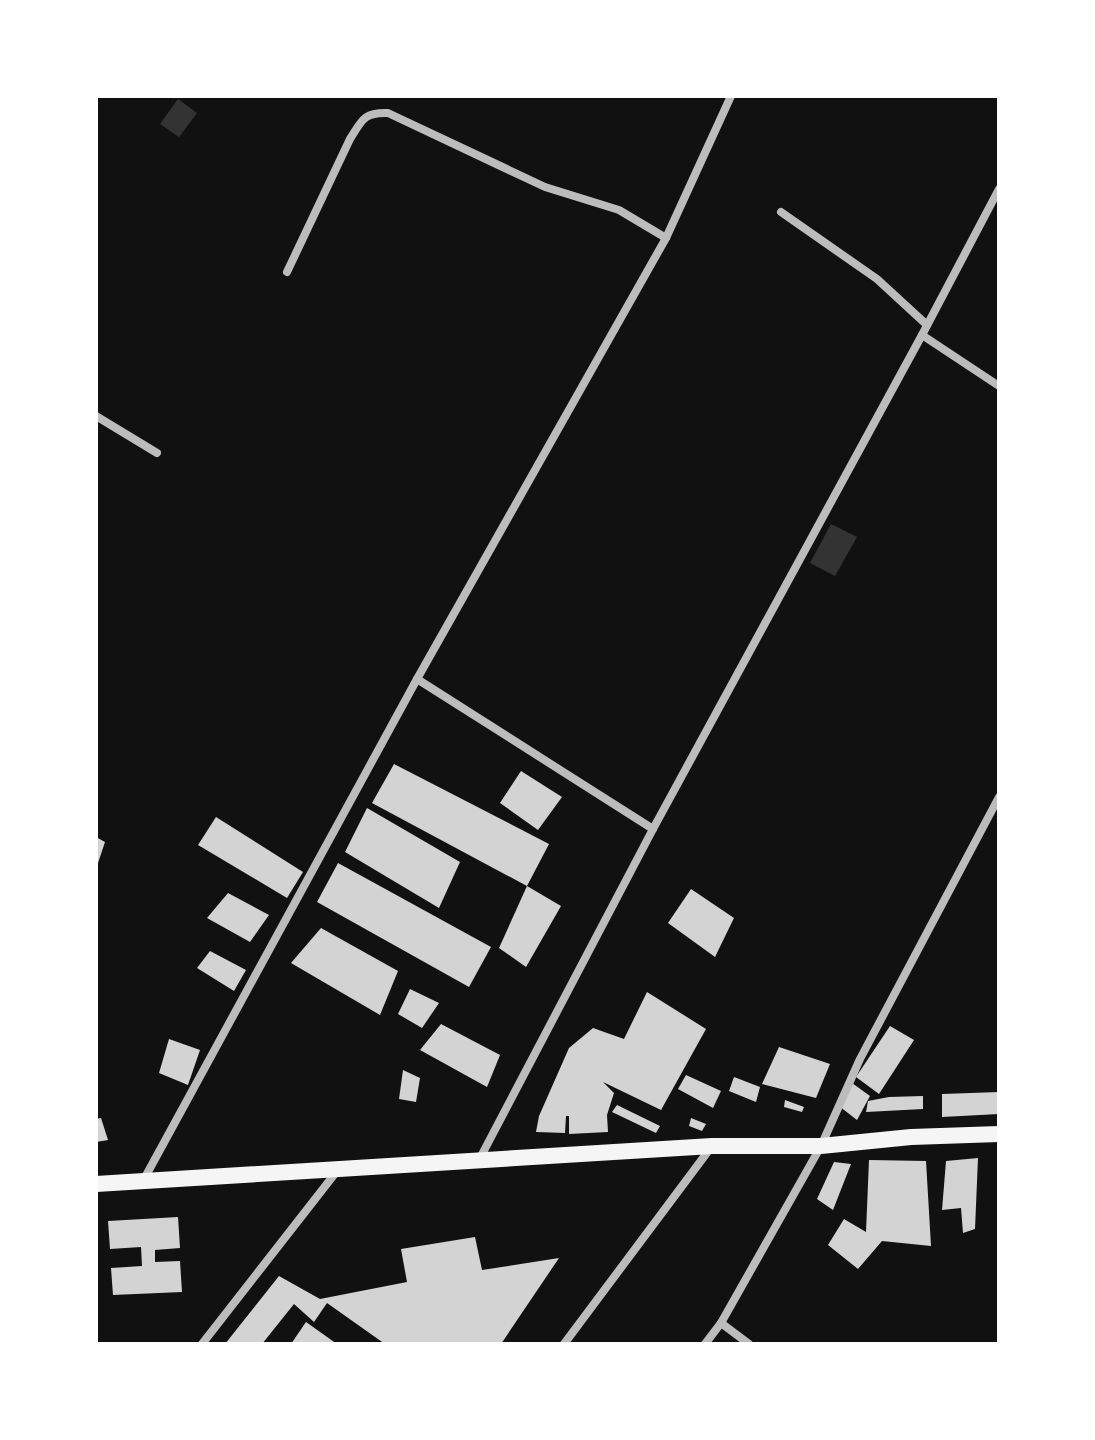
<svg xmlns="http://www.w3.org/2000/svg" width="1095" height="1440" font-family="'Fira Sans Condensed',sans-serif">
<rect width="100%" height="100%" fill="#111"/>
<!-- water -->
<g fill="#333">
<path d="M178,99L197,113L179,137L160,124Z"/>
<path d="M831,524L857,537L835,576L810,563Z"/>
</g>
<!-- building -->
<g fill="#d3d3d3">
<path d="M394,764L549,844L527,886L372,803Z"/>
<path d="M521,771L562,797L538,830L500,803Z"/>
<path d="M367,808L460,862L439,908L345,852Z"/>
<path d="M216,817L303,872L287,898L198,845Z"/>
<path d="M96,837L105,842L97,866H96Z"/>
<path d="M338,863L491,947L469,987L317,902Z"/>
<path d="M527,886L561,906L526,967L499,948Z"/>
<path d="M691,889L734,918L715,957L668,923Z"/>
<path d="M228,893L269,915L250,942L207,918Z"/>
<path d="M321,928L398,971L380,1015L291,963Z"/>
<path d="M210,951L246,970L234,991L197,968Z"/>
<path d="M410,989L439,1003L422,1028L398,1014Z"/>
<path d="M647,992L706,1029L661,1110L603,1082L614,1093L607,1115L608,1132L569,1134V1116H566L565,1133L536,1132L539,1116L569,1048L593,1028L624,1039Z"/>
<path d="M441,1024L500,1055L487,1087L420,1050Z"/>
<path d="M890,1026L914,1040L879,1094L856,1077Z"/>
<path d="M169,1039L200,1050L188,1085L159,1073Z"/>
<path d="M779,1047L830,1064L816,1098L762,1084Z"/>
<path d="M403,1070L420,1078L416,1102L399,1099Z"/>
<path d="M686,1075L721,1091L713,1108L678,1089Z"/>
<path d="M734,1077L760,1087L756,1102L729,1091Z"/>
<path d="M852,1083L870,1096L857,1120L839,1106Z"/>
<path d="M999,1092V1114L942,1117V1094Z"/>
<path d="M923,1096V1109L866,1112L868,1101L889,1097Z"/>
<path d="M785,1100L804,1107L802,1112L784,1107Z"/>
<path d="M617,1105L660,1126L656,1133L612,1112Z"/>
<path d="M101,1118L108,1140L96,1142V1119Z"/>
<path d="M691,1118L706,1124L702,1131L689,1126Z"/>
<path d="M978,1158L975,1229L963,1233L961,1208L942,1210L946,1161Z"/>
<path d="M869,1160L926,1161L931,1246L882,1241L858,1269L828,1245L844,1219L866,1232Z"/>
<path d="M834,1162L851,1164L833,1210L817,1199Z"/>
<path d="M178,1217L180,1248L155,1250V1262L180,1261L182,1292L113,1295L111,1268L142,1266L141,1247L110,1249L108,1221Z"/>
<path d="M475,1237L482,1270L559,1258L501,1344H385L327,1303L314,1322L294,1304L262,1344H225L279,1276L320,1299L407,1282L401,1249Z"/>
<path d="M306,1322L337,1344H291Z"/>
</g>
<g fill="none" stroke-linecap="round" stroke-linejoin="round">
<!-- minor -->
<g stroke="#bcbcbc" stroke-width="8">
<path d="M781,212L877,279L927,325"/>
<path d="M287,272L350,139C362,120 364,112 388,113L545,187L619,210L666,238"/>
<path d="M922,335L999,386"/>
<path d="M96,416L157,453"/>
<path d="M417,679L653,829"/>
<path d="M478,1162L653,829L922,335L999,189"/>
<path d="M143,1181L417,679L666,238L731,96"/>
<path d="M721,1323L749,1344"/>
<path d="M202,1344L337,1171"/>
<path d="M564,1344L712,1146"/>
<path d="M705,1344L721,1323L821,1146L860,1059L999,797"/>
</g>
<!-- secondary -->
<path stroke="#f5f5f5" stroke-width="16" d="M96,1184L712,1146H821L911,1137L999,1134"/>
</g>
<!-- border -->
<rect width="1095" height="1440" fill="none" stroke="#ffffff" stroke-width="196"/>
</svg>
